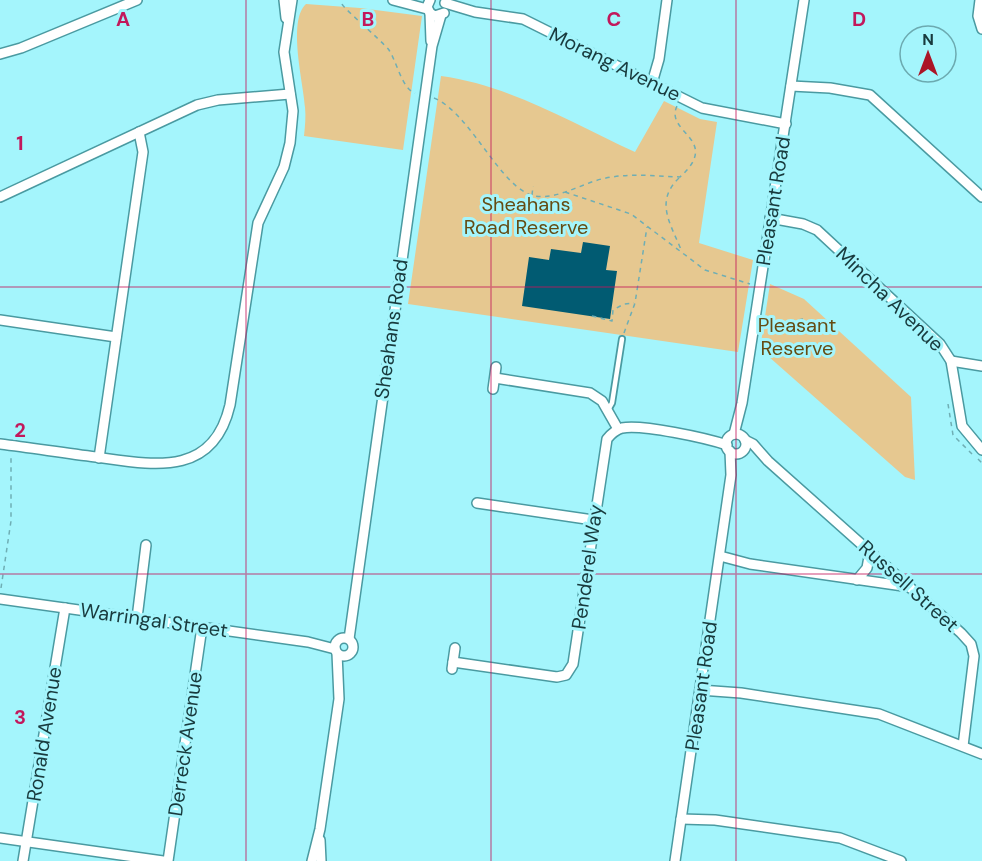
<svg xmlns="http://www.w3.org/2000/svg" width="982" height="861" font-family="'DM Sans',sans-serif">
<rect width="100%" height="100%" fill="#a4f5fc"/>
<!-- green -->
<g fill="#e6c890">
<path d="M306,4L360,8L422,16L403,150L304,136C305,126 306,117 305,107C304,85 287,21 306,4Z"/>
<path d="M441,76C509,85 572,123 635,152L664,101L700,119L717,122L699,243L753,260L738,352L408,304Z"/>
<path d="M770,284L804,299L911,397L915,480L905,477L760,349Z"/>
</g>
<!-- building -->
<path fill="#015b72" d="M583,242L610,246L606,270L617,271L610,319L522,306L529,257L549,260L551,249L581,253Z"/>
<g fill="none" stroke-linecap="round" stroke-linejoin="round">
<!-- lane casing -->
<g stroke="#4a9aa1" stroke-width="8">
<path id="lane" d="M608,410L612,403L622,339"/>
</g>
<!-- street casing -->
<g stroke="#4a9aa1" stroke-width="12">
<g id="street">
<path d="M284,0L286,18"/>
<path d="M393,0L427,9"/>
<path d="M430,0L427,7L430,13L435,16L444,13"/>
<path d="M980,0L978,16L982,29"/>
<path d="M445,3L475,12L523,19L702,108L786,124"/>
<path d="M430,13L431,41"/>
<path d="M0,54L21,48L137,0"/>
<path d="M652,83L659,59L667,0"/>
<path d="M791,86L830,88L870,95L982,197"/>
<path d="M0,197L197,105L218,100L290,94"/>
<path d="M770,218L803,224L817,230L940,344L951,361L962,426L982,450"/>
<path d="M0,320L116,337"/>
<path d="M951,361L982,366"/>
<path d="M495,378L590,393L602,401L618,429"/>
<path d="M493,389L496,367"/>
<path d="M734,434L742,403L804,0"/>
<circle cx="736" cy="444" r="10"/>
<path d="M745,440L753,444L768,461L961,633L971,644L974,656L963,746"/>
<path d="M0,444C32,448 64,453 96,457C153,465 213,478 230,405L258,223L284,167L290,143L293,111L284,52L292,0"/>
<path d="M99,458L143,152L139,132"/>
<path d="M477,503L593,520"/>
<path d="M720,556L750,564L910,587"/>
<path d="M857,580L867,568L870,551"/>
<path d="M0,599L308,642L335,649"/>
<path d="M137,618L146,545"/>
<circle cx="344" cy="647" r="9"/>
<path d="M349,639L432,46L441,15"/>
<path d="M453,662L557,677L566,675L573,664L607,439C611,434 615,430 622,428C642,424 706,438 727,445"/>
<path d="M452,669L455,648"/>
<path d="M700,690L741,693L879,714L982,754"/>
<path d="M681,819L715,820L840,838L901,861"/>
<path d="M0,838L163,861"/>
<path d="M320,840L321,861"/>
<path d="M23,861L65,608"/>
<path d="M168,861L202,627"/>
<path d="M312,861L320,829L339,699L337,653"/>
<path d="M675,861L731,475L730,451"/>
</g>
</g>
<!-- path -->
<g stroke="#6faeb4" stroke-width="1.5" stroke-dasharray="4.5 4.5" stroke-linecap="butt">
<path d="M342,4C344,9 380,39 389,50C397,62 402,89 415,93"/>
<path d="M434,98C471,113 501,190 535,196C558,200 584,182 606,178C631,173 656,176 680,177C722,139 664,133 677,106"/>
<path d="M679,178C654,202 671,224 682,252"/>
<path d="M565,192L631,214L705,270L750,284"/>
<path d="M532,195L533,186"/>
<path d="M592,316L612,321L613,310L624,304L634,303"/>
<path d="M764,326L803,319"/>
<path d="M624,333L635,303L647,227"/>
<path d="M948,404L953,435L972,454"/>
<path d="M978,459L982,463"/>
<path d="M1,588L11,521V458"/>
</g>
<!-- lane -->
<use href="#lane" stroke="#fff" stroke-width="4.5"/>
<!-- street -->
<use href="#street" stroke="#fff" stroke-width="9"/>
</g>
<!-- grid -->
<path fill="none" stroke="#c2185b" stroke-width="1.5" stroke-opacity="0.55" d="M246,0V861M491,0V861M736,0V861M0,287H982M0,574H982"/>
<g text-anchor="middle" stroke-width="6" stroke-linejoin="round" paint-order="stroke">
<!-- street labels -->
<g font-size="20" fill="#183a3d" stroke="#a4f5fc">
<text transform="translate(615 64) rotate(26)" y="7">Morang Avenue</text>
<text transform="translate(773 201) rotate(-81)" y="7">Pleasant Road</text>
<text transform="translate(890 299) rotate(44)" y="7">Mincha Avenue</text>
<text transform="translate(391 329) rotate(-82)" y="7">Sheahans Road</text>
<text transform="translate(587 567) rotate(-82)" y="7">Penderel Way</text>
<text transform="translate(909 586) rotate(42)" y="7">Russell Street</text>
<text transform="translate(154 620) rotate(8)" y="7">Warringal Street</text>
<text transform="translate(701 686) rotate(-82)" y="7">Pleasant Road</text>
<text transform="translate(44 734) rotate(-81)" y="7">Ronald Avenue</text>
<text transform="translate(185 744) rotate(-82)" y="7">Derreck Avenue</text>
</g>
<!-- park labels -->
<g font-size="20" fill="#654c13" stroke="#a4f5fc">
<text x="526" y="211">Sheahans<tspan x="526" dy="23">Road Reserve</tspan></text>
<text x="797" y="332">Pleasant<tspan x="797" dy="23">Reserve</tspan></text>
</g>
</g>
<g font-size="20" text-anchor="middle" font-weight="bold" fill="#c2185b" stroke="#a4f5fc" stroke-width="6" stroke-linejoin="round" paint-order="stroke">
<text x="123" y="26">A</text>
<text x="368" y="26">B</text>
<text x="614" y="26">C</text>
<text x="859" y="26">D</text>
<text x="20" y="150">1</text>
<text x="20" y="437">2</text>
<text x="20" y="724">3</text>
</g>
<!-- north arrow -->
<g transform="translate(928 54)"><circle r="28" fill="#a4f5fc" stroke="#6caab0" stroke-width="1.5"/>
<path d="M0-4.5L10 22L0 15L-10 22Z" fill="#ab1527"/>
<text y="-9" font-size="16" font-weight="bold" text-anchor="middle" fill="#183a3d">N</text>
</g>
</svg>
